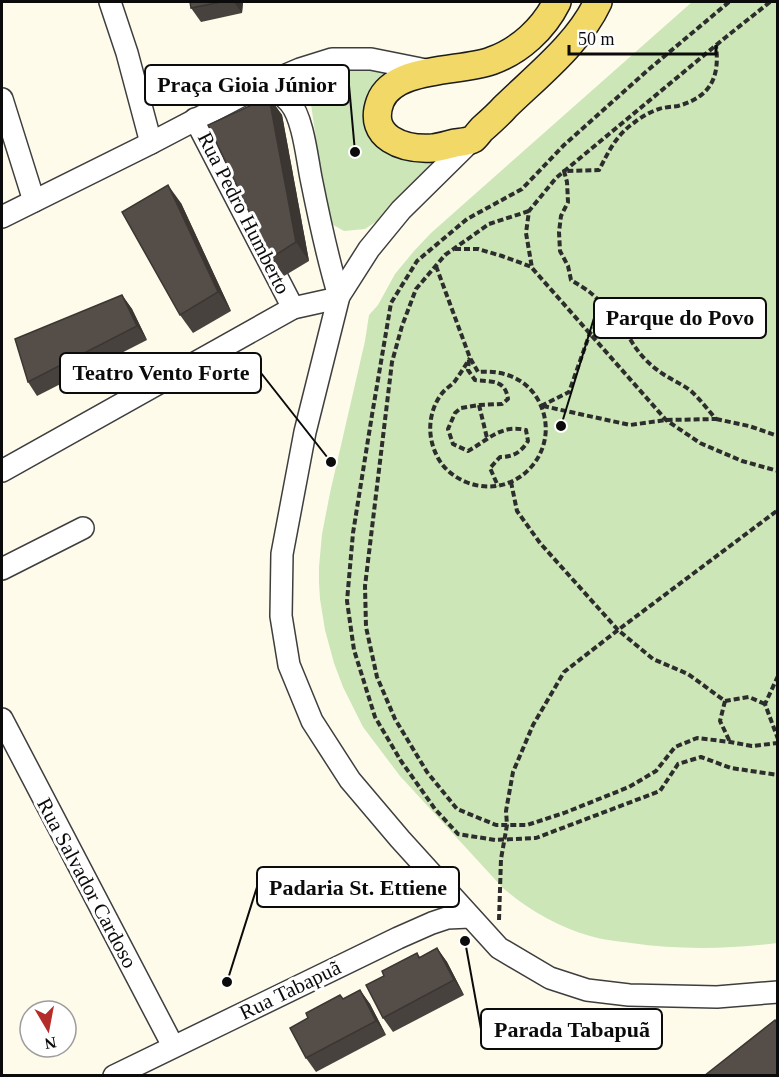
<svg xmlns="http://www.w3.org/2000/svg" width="779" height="1077" font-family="Georgia,serif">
<rect width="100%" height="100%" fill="#fefbeb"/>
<!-- green -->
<g fill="#cce6b7">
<path d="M692,2H778L777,943C729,949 679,950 631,943C617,941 603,940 590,936C557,926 528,910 502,887L400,776L363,727L343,687L334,663L325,630L320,599L319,583V567L322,534L330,493L365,341L369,315L378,305L395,274L414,251L431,233Z"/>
<path d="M353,68L380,69L393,73L368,120L447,156L383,217L365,229L344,231L328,222L311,104L304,93L292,82L322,71Z"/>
</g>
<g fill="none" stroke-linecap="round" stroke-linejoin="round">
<!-- minor casing -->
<g stroke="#3e3e3e" stroke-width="24">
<g id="minor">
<path d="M110,2L127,53L151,143"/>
<path d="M258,87C270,90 282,92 290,103C303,118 307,158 311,178C319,218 327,257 339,296"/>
<path d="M2,99L34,201"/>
<path d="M195,119L293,308"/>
<path d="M472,140L401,210L369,249L339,296L305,432L282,554L281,616L289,665L312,721L350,780L400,839L499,948L550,978L587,990L629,995L717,997L778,992"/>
<path d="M2,217L151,143L258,87L300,69L332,59H371L431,71"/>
<path d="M2,471L293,308L338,298"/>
<path d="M2,569L83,528"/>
<path d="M2,719L173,1046"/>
<path d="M114,1076L398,938L432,923L447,918L470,917"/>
</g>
</g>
<!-- major casing -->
<g stroke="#1c1c1c" stroke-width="30">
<path id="major" d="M557,2C544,28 520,51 491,61C462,72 393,66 380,102C367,138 404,150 433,148C440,147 448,145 455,143C460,142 468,142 473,139C476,137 479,132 482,129C490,122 498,115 505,107C538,75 579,43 598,2"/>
</g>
<!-- path -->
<g stroke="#2d2d2d" stroke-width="4" stroke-dasharray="6 3" stroke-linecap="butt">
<path d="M729,2L648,70L564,145L522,189L467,219L417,261L391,303L372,415L353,533L347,601L354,650L375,717L401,761L435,809L458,834L495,840L536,838L660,791L678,764L701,757L731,768L778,775"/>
<path d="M770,2L726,37L556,178L529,211L526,233L532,268L666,420L700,443L742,461L778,471"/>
<path d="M529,211L489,224L445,255L416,289L402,326L392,362L365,586L366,627L377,677L395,719L427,772L457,809L496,825H527L564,813L629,787L656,771L675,747L697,738L730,742L752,746L778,743"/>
<path d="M455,249H478L502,256L532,267"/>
<path d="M436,266L470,358L478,372C501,370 524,377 537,398C566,447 518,503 466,482C454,477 444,469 438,458C431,445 428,430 432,414C434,406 438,397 445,390C448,387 452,385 455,381C460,374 465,366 470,358"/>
<path d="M469,360L468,370L475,380C492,382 505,379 508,399L502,404L479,405L461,408L455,413L448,429L453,444L468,451C488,440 501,424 526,430L528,441C521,452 514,457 500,457L490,468L498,486"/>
<path d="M479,405L487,438"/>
<path d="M541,406L569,392L590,333L608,314C598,296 589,291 571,280L568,266L560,251L559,232L561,216L568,202L567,182L564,171L599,170C609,151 616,135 635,122C641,117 652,111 659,109C665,107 672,107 678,106C710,97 720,78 716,46"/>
<path d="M543,406L630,425L666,420L716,419C708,410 700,399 691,391C682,384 672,380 663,374C642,360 630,343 621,319L608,314"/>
<path d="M716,419L749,426L778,436"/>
<path d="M511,482L517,511L540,543L618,630L653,659L688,674L725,701L749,697L765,704"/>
<path d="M778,676L765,704L778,739"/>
<path d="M725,701L720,721L730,742"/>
<path d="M499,920L501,859L507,825L506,811L513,772L533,725L564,672L618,630L778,510"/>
</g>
<!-- minor -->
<use href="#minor" stroke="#fff" stroke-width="21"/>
<!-- major -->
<use href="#major" stroke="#f2d967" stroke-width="27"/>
</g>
<!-- wall -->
<g fill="#48423e">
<path d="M190,2H243L242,13L201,22L191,8Z"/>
<path d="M269,97L282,115L309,261L284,276L271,258Z"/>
<path d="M181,203L231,311L193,333L180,315Z"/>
<path d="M122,295L132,309L147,340L37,396L28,382Z"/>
<path d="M437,948L447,962L464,995L393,1032L383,1018L384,976L417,953L420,957Z"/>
<path d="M360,990L370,1004L386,1035L316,1072L306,1058L343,999Z"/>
</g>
<!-- shaded-wall -->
<g fill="#3b3632">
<path d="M234,2H243L242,13Z"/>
<path d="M269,97L282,115L309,261L296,242Z"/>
<path d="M168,185L181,203L231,311L218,292Z"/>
<path d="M122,295L132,309L147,340L137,326Z"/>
<path d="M437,948L447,962L464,995L454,980Z"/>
<path d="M360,990L370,1004L386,1035L376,1021Z"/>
</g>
<!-- building -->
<g fill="#544d48" stroke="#3b3632" stroke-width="1.5">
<path d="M190,2H221L191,8Z"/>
<path d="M269,97L296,242L271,258L208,125Z"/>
<path d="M168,185L218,292L180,315L122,212Z"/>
<path d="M122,295L137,326L28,382L15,339Z"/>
<path d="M437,948L454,980L383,1018L366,985L384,976L382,971L417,953L419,958Z"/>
<path d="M360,990L376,1021L306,1058L290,1028L308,1018L306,1013L340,995L343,999Z"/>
<path d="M775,1020L777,1023V1076H704Z"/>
</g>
<g text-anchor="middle" stroke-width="6" stroke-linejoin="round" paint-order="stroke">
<!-- street labels -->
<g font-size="21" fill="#0b0b0b" stroke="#fff">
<text transform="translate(244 213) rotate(63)" y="7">Rua Pedro Humberto</text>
<text transform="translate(87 883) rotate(62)" y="7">Rua Salvador Cardoso</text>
<text transform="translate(290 990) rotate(-26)" y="7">Rua Tabapuã</text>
</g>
</g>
<!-- callouts -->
<path fill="none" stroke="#0b0b0b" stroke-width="2" d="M355 152L349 85M561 426L594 318M331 462L261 373M227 982L257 887M465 941L481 1029"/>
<g fill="#0b0b0b" stroke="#fff" stroke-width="2">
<circle cx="355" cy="152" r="6"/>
<circle cx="561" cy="426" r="6"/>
<circle cx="331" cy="462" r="6"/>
<circle cx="227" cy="982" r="6"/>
<circle cx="465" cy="941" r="6"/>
</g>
<g fill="#fff" stroke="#0b0b0b" stroke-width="2">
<rect x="145" y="65" width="204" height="40" rx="6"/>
<rect x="594" y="298" width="172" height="40" rx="6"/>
<rect x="60" y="353" width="201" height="40" rx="6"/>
<rect x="257" y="867" width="202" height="40" rx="6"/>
<rect x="481" y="1009" width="181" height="40" rx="6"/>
</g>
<g font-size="22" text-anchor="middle" font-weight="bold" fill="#0b0b0b">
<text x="247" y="92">Praça Gioia Júnior</text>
<text x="680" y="325">Parque do Povo</text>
<text x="161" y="380">Teatro Vento Forte</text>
<text x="358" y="895">Padaria St. Ettiene</text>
<text x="572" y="1037">Parada Tabapuã</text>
</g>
<!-- border -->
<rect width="779" height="1077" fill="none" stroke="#0b0b0b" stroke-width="6"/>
<!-- north arrow -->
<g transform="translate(48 1029) rotate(170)"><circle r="28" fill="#ffffff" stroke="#9d9d9d" stroke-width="1.5"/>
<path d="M0-4.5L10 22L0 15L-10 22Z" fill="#b42d2b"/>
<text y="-9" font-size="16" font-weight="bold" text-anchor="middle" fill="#0b0b0b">N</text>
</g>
<!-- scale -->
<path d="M569 45v9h147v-9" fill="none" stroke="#0b0b0b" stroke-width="3"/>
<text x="578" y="45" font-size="18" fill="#0b0b0b" stroke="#ffffff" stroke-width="4.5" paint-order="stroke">50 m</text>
</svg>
